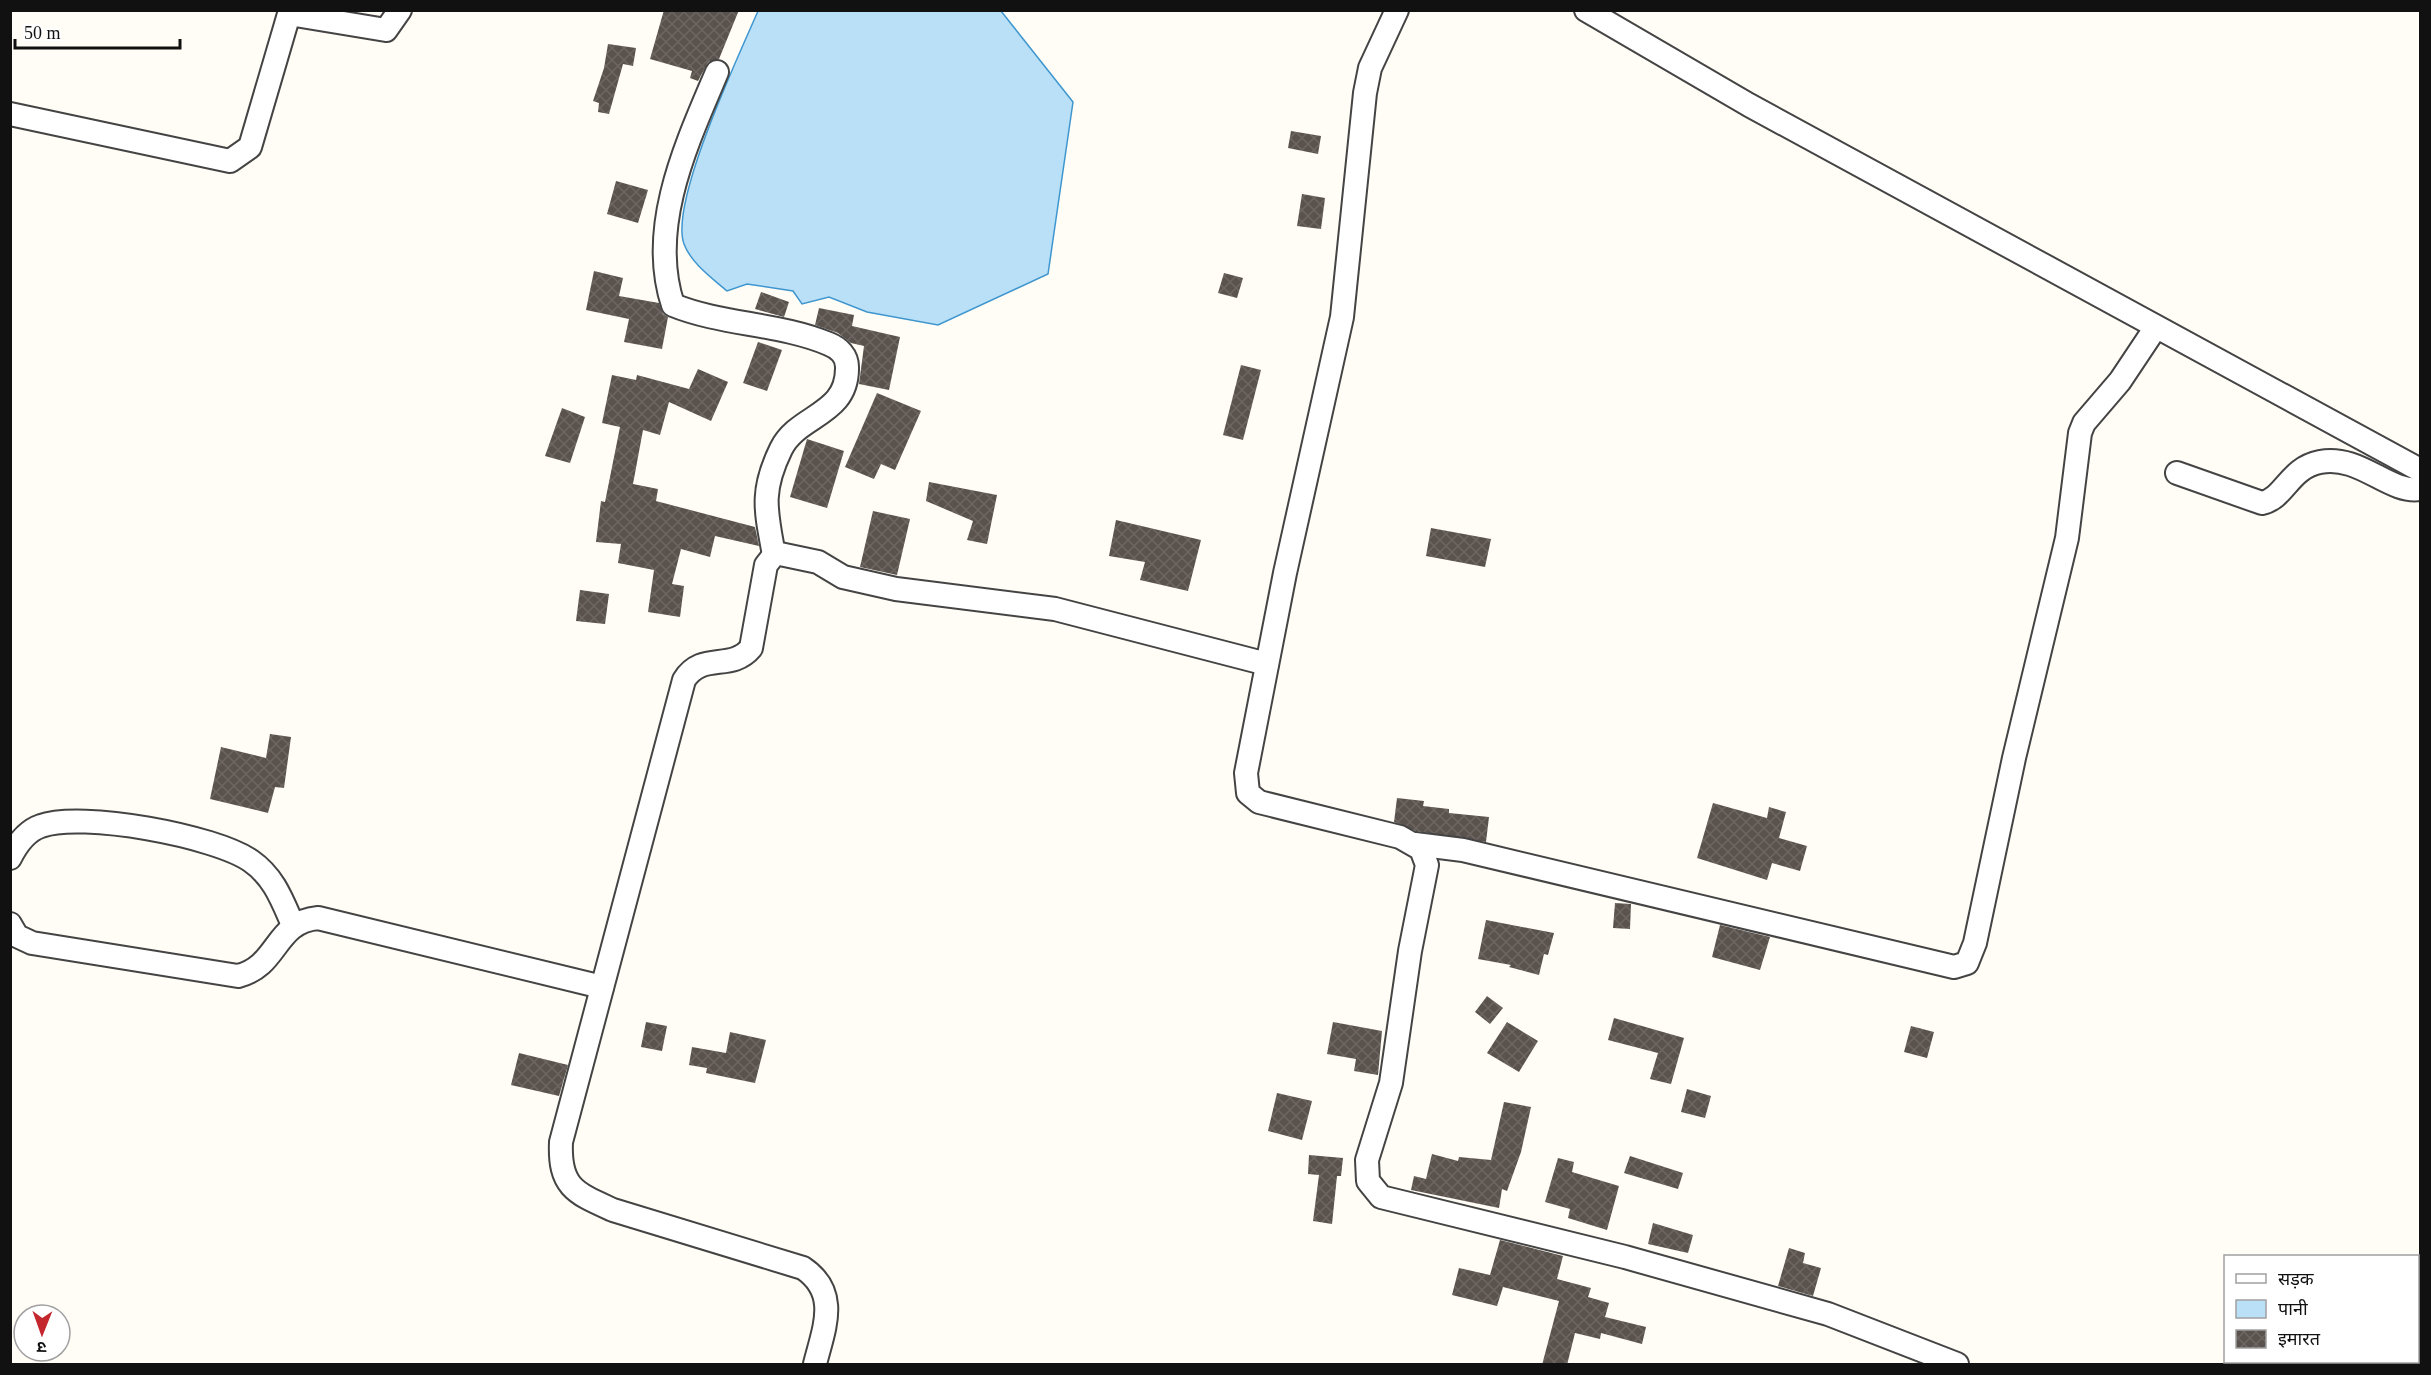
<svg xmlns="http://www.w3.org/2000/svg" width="2431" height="1375" font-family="'Times New Roman','Noto Sans Devanagari',serif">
<defs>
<pattern id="building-cross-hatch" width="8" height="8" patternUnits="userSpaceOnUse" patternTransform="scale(1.5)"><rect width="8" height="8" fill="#5a524d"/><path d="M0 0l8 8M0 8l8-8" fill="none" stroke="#6d6662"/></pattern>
</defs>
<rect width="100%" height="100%" fill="#fffdf5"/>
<!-- water -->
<path fill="#b9e0f7" stroke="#3f96cf" stroke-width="1.5" d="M758,11H1001L1073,102L1048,274L938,325L867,312L829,297L802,304L793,291L747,284L727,291C712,278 691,263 684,244C669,203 739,55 758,11Z"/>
<!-- building -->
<g fill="url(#building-cross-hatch)">
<path d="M664,10H739L719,59L708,62L698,81L690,78L692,71L650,59Z"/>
<path d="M608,44L636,48L633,66L623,64L609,114L598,112L599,103L593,101L604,68Z"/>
<path d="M1291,131L1321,136L1318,154L1288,148Z"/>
<path d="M616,181L648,190L638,223L607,214Z"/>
<path d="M1302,194L1325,198L1321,229L1297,226Z"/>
<path d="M594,271L623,278L619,296L659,303L663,314L668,317L662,349L624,342L629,319L586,310Z"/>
<path d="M1224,273L1243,278L1237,298L1218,293Z"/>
<path d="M761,292L789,302L784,317L755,309Z"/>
<path d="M819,308L854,315L852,326L900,337L889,390L859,384L864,346L851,343L838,333L815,325Z"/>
<path d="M758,342L782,350L767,391L743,383Z"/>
<path d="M1241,365L1261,370L1243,440L1223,435Z"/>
<path d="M698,369L728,382L711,421L669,402L660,435L643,430L633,484L658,489L656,501L755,527L759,546L715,536L710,557L681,549L672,584L684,586L680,617L648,612L654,570L618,563L621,544L596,542L601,501L605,502L620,427L602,423L612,375L636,380L637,375L689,389Z"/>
<path d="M877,393L921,411L895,470L881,464L874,479L845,467Z"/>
<path d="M562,408L585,417L570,463L545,456Z"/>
<path d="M807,439L844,451L827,508L790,497Z"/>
<path d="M929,482L997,495L987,544L967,540L973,521L926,501Z"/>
<path d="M873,511L910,519L897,575L860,567Z"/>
<path d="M1116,520L1201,540L1188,591L1140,580L1145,562L1109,556Z"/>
<path d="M1431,528L1491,539L1485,567L1426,556Z"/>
<path d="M580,590L609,594L605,624L576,621Z"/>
<path d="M270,734L291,737L284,788L275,787L268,813L210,799L221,747L266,758Z"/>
<path d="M1397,798L1424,801L1423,806L1449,809V813L1489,817L1486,842L1416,831L1394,822Z"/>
<path d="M1713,803L1767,818L1769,807L1786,812L1779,838L1807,846L1800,871L1772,863L1767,880L1697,858Z"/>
<path d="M1615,903L1631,904L1630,929L1613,928Z"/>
<path d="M1486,920L1554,933L1548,955L1544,954L1539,975L1509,967L1511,965L1478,959Z"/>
<path d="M1720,925L1770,937L1760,970L1712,957Z"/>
<path d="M1487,996L1503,1008L1490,1024L1475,1012Z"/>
<path d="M1614,1018L1684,1038L1671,1084L1650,1079L1658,1053L1608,1040Z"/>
<path d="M646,1022L667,1026L662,1051L641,1047Z"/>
<path d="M1333,1022L1382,1031L1378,1075L1354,1071L1356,1059L1327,1054Z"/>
<path d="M1507,1022L1538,1041L1519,1072L1487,1053Z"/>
<path d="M1911,1026L1934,1032L1927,1058L1904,1052Z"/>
<path d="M730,1032L766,1040L755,1083L706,1073L707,1068L689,1065L692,1047L726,1053Z"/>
<path d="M519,1053L568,1065L559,1096L511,1085Z"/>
<path d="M1687,1089L1711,1096L1705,1118L1681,1112Z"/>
<path d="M1277,1093L1312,1101L1302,1140L1268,1131Z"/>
<path d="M1504,1102L1531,1107L1521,1152L1507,1191L1502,1189L1499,1208L1411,1190L1414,1176L1426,1179L1432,1154L1458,1161L1459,1157L1491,1160Z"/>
<path d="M1309,1155L1343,1158L1341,1176H1337L1332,1224L1313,1221L1319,1175L1308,1174Z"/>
<path d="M1630,1156L1683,1173L1678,1189L1624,1173Z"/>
<path d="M1558,1158L1574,1162L1572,1172L1619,1186L1607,1230L1568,1218L1570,1209L1545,1202Z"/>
<path d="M1653,1223L1693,1235L1688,1253L1648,1244Z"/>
<path d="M1500,1240L1563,1256L1557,1279L1591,1288L1588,1297L1609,1303L1605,1317L1646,1327L1642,1344L1601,1333L1600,1339L1575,1333L1567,1365H1542L1559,1301L1503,1287L1497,1306L1452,1295L1459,1268L1490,1275Z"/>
<path d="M1789,1248L1805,1253L1803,1263L1821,1268L1813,1296L1778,1286Z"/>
</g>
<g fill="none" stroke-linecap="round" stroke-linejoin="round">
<!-- minor casing -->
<g stroke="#444" stroke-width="26">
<g id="minor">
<path d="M1397,10L1370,68L1365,93L1342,317L1285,573L1246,773L1248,793L1259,802L1400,837L1421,849L1427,865L1410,951L1391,1083L1367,1160L1368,1181L1381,1197L1625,1257L1828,1314L1957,1364"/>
<path d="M1586,10L1749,105L2420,470"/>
<path d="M717,72C687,143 647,227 673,305C722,325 779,323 829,344C839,348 847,356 847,367C848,416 798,414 781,449C760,492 766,511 774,555"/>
<path d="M10,114L230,161L250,147L289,14L386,30L400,10"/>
<path d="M2177,473L2262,503C2285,498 2289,468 2320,462C2360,454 2389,494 2420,489"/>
<path d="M1415,844L1463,850L1954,967L1967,963L1975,943L2014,758L2067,538L2080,433L2084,423L2120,381L2156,327"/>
<path d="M10,858C17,844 26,831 41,826C81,811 216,836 251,861C274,877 282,900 293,925"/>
<path d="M10,924L17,936L32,943L238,976C279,966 274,922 318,918L602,987"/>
<path d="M2418,1305L2420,1304"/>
<path d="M815,1364C824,1328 840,1293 803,1268L613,1210C575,1193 559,1187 561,1142L684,680C702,651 731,672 751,648L766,565L774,555L780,554L818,562L843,577L896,589L1055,609L1267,664"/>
<path d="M2369,1364L2370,1362"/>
</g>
</g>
<!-- minor -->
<use href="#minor" stroke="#fff" stroke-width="22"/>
</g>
<!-- border -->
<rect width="2431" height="1375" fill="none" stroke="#111111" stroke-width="24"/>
<!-- legend -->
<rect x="2224" y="1255" width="195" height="108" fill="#ffffff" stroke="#a0a0a0" stroke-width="1.5"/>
<rect x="2236" y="1274" width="30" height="9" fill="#ffffff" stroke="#a0a0a0" stroke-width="1.5"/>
<text x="2278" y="1285" font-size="18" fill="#111111">सड़क</text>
<rect x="2236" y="1300" width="30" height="18" fill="#b9e0f7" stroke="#a0a0a0" stroke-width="1.5"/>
<text x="2278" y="1315" font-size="18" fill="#111111">पानी</text>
<rect x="2236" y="1330" width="30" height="18" fill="url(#building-cross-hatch)" stroke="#a0a0a0" stroke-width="1.5"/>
<text x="2278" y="1345" font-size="18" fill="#111111">इमारत</text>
<!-- north arrow -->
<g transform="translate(42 1333) rotate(181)"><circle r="28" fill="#ffffff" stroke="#a0a0a0" stroke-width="1.5"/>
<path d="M0-4.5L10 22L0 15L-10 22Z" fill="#c4262e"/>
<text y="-9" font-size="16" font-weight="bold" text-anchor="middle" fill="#111111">उ</text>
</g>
<!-- scale -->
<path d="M15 39v9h165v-9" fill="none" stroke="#111111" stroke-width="3"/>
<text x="24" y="39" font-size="18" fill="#111111" stroke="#ffffff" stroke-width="4.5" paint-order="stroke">50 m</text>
</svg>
